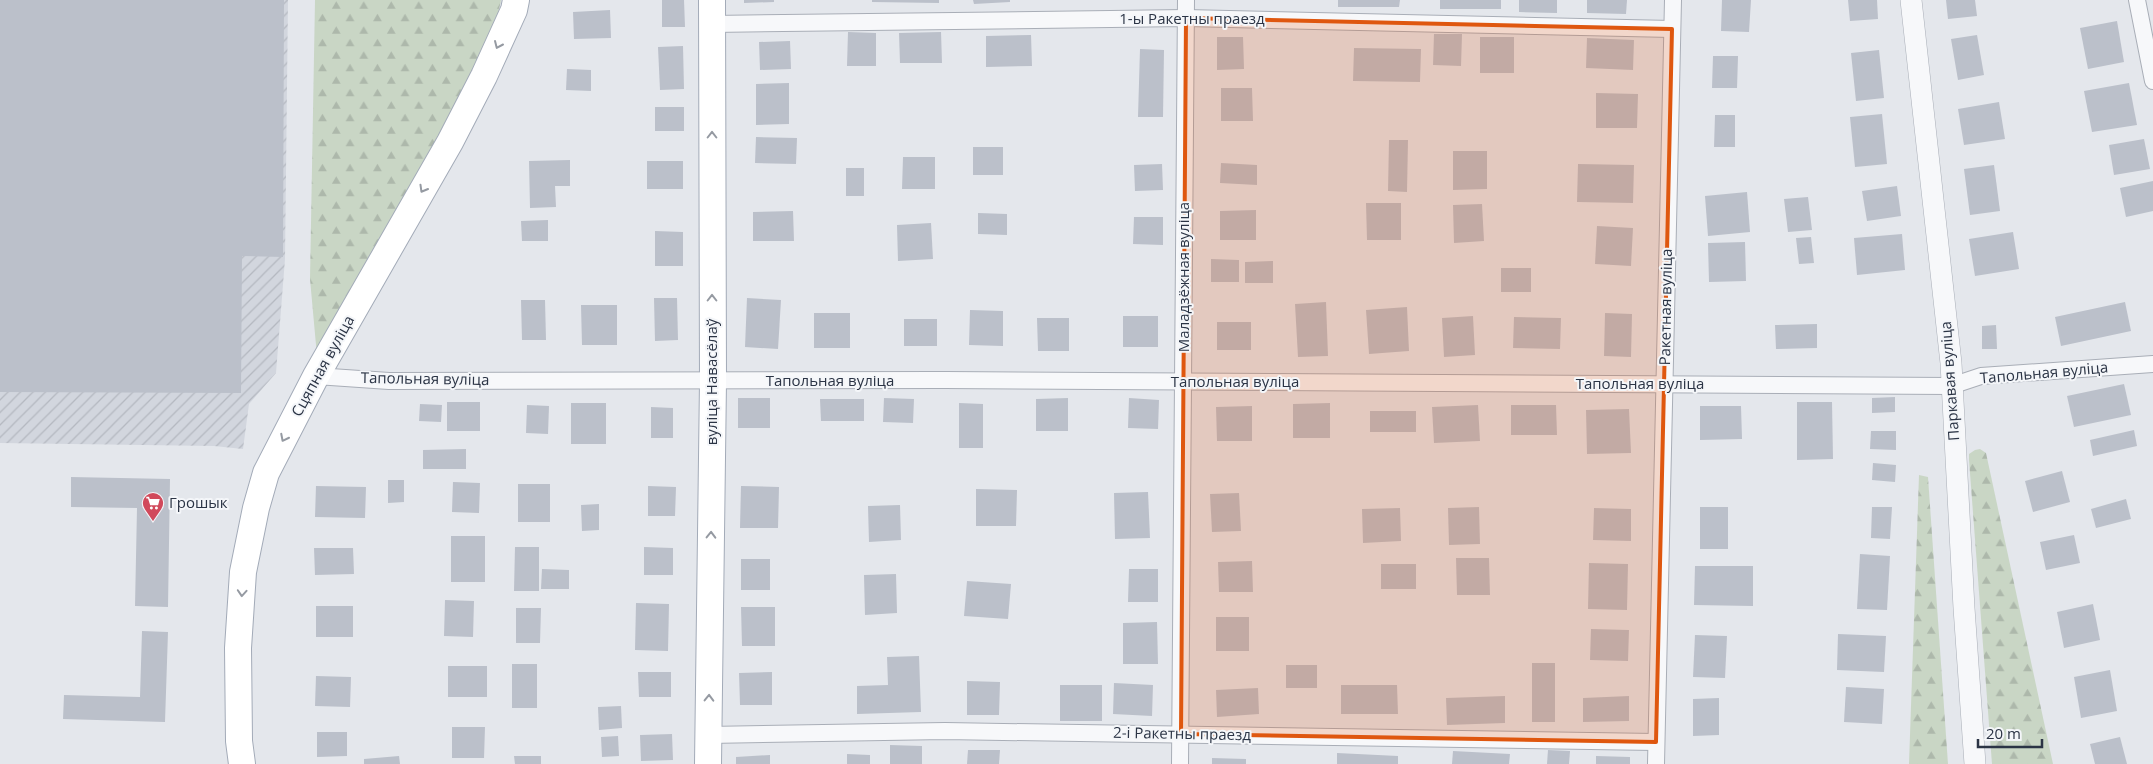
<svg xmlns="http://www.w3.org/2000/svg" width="2153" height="764" font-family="'Open Sans',sans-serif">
<defs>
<pattern id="industrial-furrows" width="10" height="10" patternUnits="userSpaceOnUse" patternTransform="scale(1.25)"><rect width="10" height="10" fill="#d2d6de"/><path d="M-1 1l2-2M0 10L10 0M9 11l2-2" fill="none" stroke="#b4b8c0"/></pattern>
<pattern id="forest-firs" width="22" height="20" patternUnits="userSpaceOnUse" patternTransform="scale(1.25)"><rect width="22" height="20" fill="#c9d6c5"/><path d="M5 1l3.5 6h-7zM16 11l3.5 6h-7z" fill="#adb8ab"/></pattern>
</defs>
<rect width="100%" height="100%" fill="#e4e7ec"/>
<!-- industrial -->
<path fill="url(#industrial-furrows)" d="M0,0H288L285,259L276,373L249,404L243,449L214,446L0,443Z"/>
<!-- forest -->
<g fill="url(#forest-firs)">
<path d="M315,0H501L496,24L463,106L317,356L310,279Z"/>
<path d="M1980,449L1986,453L2053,764H1992L1969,460V454L1975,450Z"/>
<path d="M1919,475L1928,477L1948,764H1909Z"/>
</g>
<!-- building -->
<g fill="#bbc0ca">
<path d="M0,0H284L283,257L242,256L241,393L0,392Z"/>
<path d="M662,0H684L685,27H662Z"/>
<path d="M744,0H774V2L744,3Z"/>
<path d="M872,0H939V3L872,2Z"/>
<path d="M973,0H1010V2L974,4Z"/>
<path d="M1338,0H1400L1399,7H1338Z"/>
<rect x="1440" y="0" width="61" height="9"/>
<path d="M1519,0H1557V13L1519,12Z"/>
<path d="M1587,0H1627L1626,14L1587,13Z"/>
<path d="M1722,0H1751L1749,32L1721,31Z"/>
<path d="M1848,0H1877L1878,19L1850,21Z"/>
<path d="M1946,0H1975L1977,16L1948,19Z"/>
<path d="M610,10L611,38L574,39L573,12Z"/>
<path d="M2117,21L2124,62L2088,69L2080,28Z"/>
<path d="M848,32L876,33V66H847Z"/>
<path d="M941,32L942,63H900L899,33Z"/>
<path d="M1434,34H1462L1461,66L1433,65Z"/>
<path d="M1031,35L1032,66L986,67V36Z"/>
<path d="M1977,35L1984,75L1958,80L1951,39Z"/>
<path d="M1217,37H1243L1244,69L1217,70Z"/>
<rect x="1480" y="37" width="34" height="36"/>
<path d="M1587,38L1634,40L1633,70L1586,68Z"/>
<path d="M790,41L791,69L760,70L759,42Z"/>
<path d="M683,46L684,89L660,90L658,47Z"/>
<path d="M1354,48L1421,49L1420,82L1353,81Z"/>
<path d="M1140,49L1164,50L1163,117H1138Z"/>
<path d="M1879,50L1884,98L1856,101L1851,53Z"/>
<path d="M1713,56H1738L1737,88H1712Z"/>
<path d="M567,69L591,70V91L566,90Z"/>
<path d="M789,83V124L756,125V84Z"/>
<path d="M2129,83L2137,125L2092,132L2084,91Z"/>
<path d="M1221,88H1252L1253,121H1221Z"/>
<path d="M1596,93L1638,94L1637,128H1596Z"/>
<path d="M1999,102L2005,139L1964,145L1958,109Z"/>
<rect x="655" y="107" width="29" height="24"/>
<path d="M1882,114L1887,164L1855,167L1850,117Z"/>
<path d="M1715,115H1735V147H1714Z"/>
<path d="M756,137L797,138L796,164L755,163Z"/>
<path d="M2144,139L2150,169L2114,175L2109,145Z"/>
<path d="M1389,140H1408L1407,192L1388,191Z"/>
<rect x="973" y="147" width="30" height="28"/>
<path d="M1453,151H1487V189L1453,190Z"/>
<path d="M903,157H935V189H902Z"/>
<path d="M570,160V186H555L556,207L530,208L529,161Z"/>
<rect x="647" y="161" width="36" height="28"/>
<path d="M1221,163L1257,165V185L1220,183Z"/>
<path d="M1162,164L1163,190L1135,191L1134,165Z"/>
<path d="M1578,164L1634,165L1633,203L1577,202Z"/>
<path d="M1994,165L2000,211L1970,215L1964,169Z"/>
<rect x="846" y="168" width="18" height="28"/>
<path d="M2153,181V211L2126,217L2120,188Z"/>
<path d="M1897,186L1901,216L1867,221L1862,191Z"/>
<path d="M1747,192L1750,232L1708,236L1705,196Z"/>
<path d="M1808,197L1812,230L1788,232L1784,199Z"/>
<path d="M1366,203H1401V240H1367Z"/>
<path d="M1482,204L1484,241L1454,243L1453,205Z"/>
<path d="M1256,210V240H1220V211Z"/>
<path d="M793,211L794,241H753V212Z"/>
<path d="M978,213L1007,214V235L978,234Z"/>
<path d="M1134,217H1163V245L1133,244Z"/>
<path d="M548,220V241H522L521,221Z"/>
<path d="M931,223L933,259L898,261L897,225Z"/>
<path d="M1597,226L1633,228L1631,266L1595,264Z"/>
<path d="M655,231L683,232V266H655Z"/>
<path d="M2013,232L2019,269L1975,276L1969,239Z"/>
<path d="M1902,234L1905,270L1857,275L1854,238Z"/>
<path d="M1811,237L1814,263L1799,264L1796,238Z"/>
<path d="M1745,242L1746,281L1709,282L1708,243Z"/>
<path d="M1211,259L1239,260V282H1211Z"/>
<path d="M1273,261V283H1245V262Z"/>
<rect x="1501" y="268" width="30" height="24"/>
<path d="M654,298H677L678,340L655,341Z"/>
<path d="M747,298L781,300L778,349L745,347Z"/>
<path d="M521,300H545L546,340H522Z"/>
<path d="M1326,302L1328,356L1298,357L1295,304Z"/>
<path d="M2125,302L2131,331L2061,346L2055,317Z"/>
<path d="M581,305H617V345H582Z"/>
<path d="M1407,307L1409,351L1369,354L1366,310Z"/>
<path d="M970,310L1003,311V346L969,345Z"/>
<rect x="814" y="313" width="36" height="35"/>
<path d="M1605,313L1632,314L1631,357L1604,356Z"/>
<rect x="1123" y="316" width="35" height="31"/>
<path d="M1473,316L1475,355L1444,357L1442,318Z"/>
<path d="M1514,317L1561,318L1560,349L1513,348Z"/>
<path d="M1037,318H1069V351H1038Z"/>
<rect x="904" y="319" width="33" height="27"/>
<rect x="1217" y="322" width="34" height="28"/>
<path d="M1817,324V348L1776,349L1775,325Z"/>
<path d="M1996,325L1997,349H1982V326Z"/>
<path d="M2124,384L2131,415L2074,427L2067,396Z"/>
<path d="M1895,397V412L1872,413V398Z"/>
<rect x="738" y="398" width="32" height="30"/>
<path d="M884,398L914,399L913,423L883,422Z"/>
<path d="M1068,398V431H1036V399Z"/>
<path d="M1129,398L1159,400L1158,429L1128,428Z"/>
<path d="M820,399H864V421H821Z"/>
<rect x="447" y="402" width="33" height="29"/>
<path d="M1797,402H1832L1833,459L1797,460Z"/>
<rect x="571" y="403" width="35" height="41"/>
<path d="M959,403L983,404V448H959Z"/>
<path d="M1330,403V438H1293V404Z"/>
<path d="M420,404L442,405L441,422L419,421Z"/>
<path d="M527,405L549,406L548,434L526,433Z"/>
<path d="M1478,405L1480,441L1434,443L1432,407Z"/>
<path d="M1511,405H1556L1557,435H1511Z"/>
<path d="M1252,406V441H1217L1216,407Z"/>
<path d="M1700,406H1741L1742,439L1700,440Z"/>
<path d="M651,407L673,408V438H651Z"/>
<path d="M1629,409L1631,453L1587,454L1586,410Z"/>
<rect x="1370" y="411" width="46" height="21"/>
<path d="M2134,430L2137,446L2093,456L2090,440Z"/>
<path d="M1871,431H1896V450L1870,449Z"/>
<path d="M466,449V469H423V450Z"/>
<path d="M1873,463L1896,465L1895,482L1872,480Z"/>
<path d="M2062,471L2070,502L2033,512L2025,481Z"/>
<path d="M71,477L170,479L168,607L135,606L137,508L71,507Z"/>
<path d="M388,480H404V502L388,503Z"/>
<path d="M453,482L480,483L479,513L452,512Z"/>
<rect x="518" y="484" width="32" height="38"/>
<path d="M316,486L366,487L365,518L315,517Z"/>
<path d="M648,486L676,487L675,516H648Z"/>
<path d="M741,486L779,487L778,528H740Z"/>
<path d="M976,489L1017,490L1016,526H976Z"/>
<path d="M1148,492L1150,538L1115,539L1114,493Z"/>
<path d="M1239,493L1241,531L1212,532L1210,494Z"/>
<path d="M2126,499L2131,519L2096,528L2091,509Z"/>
<path d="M599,504V530L582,531L581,505Z"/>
<path d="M900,505L901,540L869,542L868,506Z"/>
<path d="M1479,507L1480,544L1449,545L1448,508Z"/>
<rect x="1700" y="507" width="28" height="42"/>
<path d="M1872,507H1892L1890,539L1871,538Z"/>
<path d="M1400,508L1401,541L1363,543L1362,509Z"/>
<path d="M1594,508L1631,509V541L1593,540Z"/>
<path d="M2074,535L2080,563L2046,570L2040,542Z"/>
<rect x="451" y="536" width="34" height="46"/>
<path d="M515,547H539V591H514Z"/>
<path d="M644,547L673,548V575H644Z"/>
<path d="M314,548H353L354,574L315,575Z"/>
<path d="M1860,554L1890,556L1887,610L1857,609Z"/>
<path d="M1456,558H1489L1490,595H1457Z"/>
<rect x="741" y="559" width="29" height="31"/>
<path d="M1252,561L1253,592H1219L1218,562Z"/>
<path d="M1589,563L1628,564L1627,610L1588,609Z"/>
<rect x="1381" y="564" width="35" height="25"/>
<path d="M1695,566H1753V606L1694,605Z"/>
<path d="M542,569L569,570V589H541Z"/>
<path d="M1129,569H1158V602H1128Z"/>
<path d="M896,574L897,613L865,615L864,575Z"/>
<path d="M967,581L1011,584L1008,619L964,616Z"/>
<path d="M445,600L474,601L473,637L444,636Z"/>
<path d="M636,603L669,604L668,651L635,650Z"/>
<path d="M2093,604L2100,640L2064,648L2057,612Z"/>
<rect x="316" y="606" width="37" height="31"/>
<path d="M741,607H775V646H742Z"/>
<path d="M516,608H541L540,643H516Z"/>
<rect x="1216" y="617" width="33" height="34"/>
<path d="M1157,622L1158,664H1123V623Z"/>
<path d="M1591,629L1629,630L1628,661L1590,660Z"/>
<path d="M142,631L168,632L165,722L63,719L64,695L140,697Z"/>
<path d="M1838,634L1886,636L1884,672L1837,670Z"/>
<path d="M1695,635L1727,636L1725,678L1693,677Z"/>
<path d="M919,656L921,712L857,714V686L888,685L887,657Z"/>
<rect x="1532" y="663" width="23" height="59"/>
<rect x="512" y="664" width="25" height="44"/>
<rect x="1286" y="665" width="31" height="23"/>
<rect x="448" y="666" width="39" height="31"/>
<path d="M2110,670L2117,711L2081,718L2074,677Z"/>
<path d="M638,672H671V697H639Z"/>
<path d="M772,672V705H740L739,673Z"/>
<path d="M316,676L351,677L350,707L315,706Z"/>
<path d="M967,681L1000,682L999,715H967Z"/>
<path d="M1114,683L1153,685L1152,716L1113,714Z"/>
<rect x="1060" y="685" width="42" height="36"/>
<path d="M1341,685H1397L1398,714H1341Z"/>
<path d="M1846,687L1884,689L1882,724L1844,722Z"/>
<path d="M1258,688L1259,714L1217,717L1216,690Z"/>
<path d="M1505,696V723L1447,725L1446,698Z"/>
<path d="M1629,696V721L1583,722V698Z"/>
<path d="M1719,698V735L1693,736V699Z"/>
<path d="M621,706L622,728L599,730L598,707Z"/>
<path d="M452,727H485L484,758H452Z"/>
<path d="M317,732H347V756L317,757Z"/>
<path d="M672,734L673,760L641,761L640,735Z"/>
<path d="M618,736L619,756L602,757L601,737Z"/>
<path d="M2120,737L2127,764H2095L2090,744Z"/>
<path d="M890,745L922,746V764H890Z"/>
<path d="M968,750H1000L999,764H967Z"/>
<path d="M1548,750L1570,751L1569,764H1547Z"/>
<path d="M1453,751L1510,754L1509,764H1452Z"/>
<path d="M1337,753L1398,756V764H1337Z"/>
<path d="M847,754L870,755V764H847Z"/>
<path d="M770,755V764H736V757Z"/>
<path d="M399,756L400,764H364V759Z"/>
<path d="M514,756H541V764H515Z"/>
<path d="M1596,756L1630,757V764H1596Z"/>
<path d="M1212,758L1246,759V764H1212Z"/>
</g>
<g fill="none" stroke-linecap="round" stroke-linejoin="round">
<!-- minor casing -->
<g stroke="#a9aeb7" stroke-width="18">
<g id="minor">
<path d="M2137,0L2153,81"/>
<path d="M712,24L1186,18L1672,29"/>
<path d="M316,376L389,381L945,380L1951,386L1981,376L2153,364"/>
<path d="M708,735L945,731L1656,742"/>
<path d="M1180,764L1186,0"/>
<path d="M1656,764L1673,0"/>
</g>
</g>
<!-- tertiary casing -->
<g stroke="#a9aeb7" stroke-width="22">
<path id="tertiary" d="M1911,0L1951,363L1964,608L1975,764"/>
</g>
<!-- primary casing -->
<g stroke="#a3abb8" stroke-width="28">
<g id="primary">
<path d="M242,764L239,741L238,648L243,572L256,508L266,473L316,376L450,142L484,76L514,10L516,0"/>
<path d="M708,764L713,381L712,0"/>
</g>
</g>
<!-- minor -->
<use href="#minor" stroke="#f7f8fa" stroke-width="16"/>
<!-- tertiary -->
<use href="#tertiary" stroke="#f7f8fa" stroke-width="21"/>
<!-- primary -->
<use href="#primary" stroke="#fff" stroke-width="26"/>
</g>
<!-- one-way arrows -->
<defs><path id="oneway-chevron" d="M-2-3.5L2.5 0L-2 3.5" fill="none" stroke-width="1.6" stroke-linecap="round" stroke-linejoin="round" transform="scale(1.25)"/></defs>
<g stroke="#959aa2">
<use href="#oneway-chevron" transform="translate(498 45) rotate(114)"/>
<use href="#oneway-chevron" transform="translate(712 135) rotate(-90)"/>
<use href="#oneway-chevron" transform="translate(423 189) rotate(120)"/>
<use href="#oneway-chevron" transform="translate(712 298) rotate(-90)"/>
<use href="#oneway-chevron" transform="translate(284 438) rotate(117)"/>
<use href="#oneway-chevron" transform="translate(711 535) rotate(-89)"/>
<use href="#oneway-chevron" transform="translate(242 593) rotate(94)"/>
<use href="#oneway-chevron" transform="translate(709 698) rotate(-89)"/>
</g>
<!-- marked area -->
<path fill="#df570f" fill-opacity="0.2" stroke="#df570f" stroke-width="4" stroke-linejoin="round" d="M1186,18L1672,29L1656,742L1181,734Z"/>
<!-- icons -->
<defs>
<g id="supermarket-pin" transform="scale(1.125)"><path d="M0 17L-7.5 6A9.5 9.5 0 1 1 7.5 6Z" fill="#d1495b" stroke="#f4f6f9"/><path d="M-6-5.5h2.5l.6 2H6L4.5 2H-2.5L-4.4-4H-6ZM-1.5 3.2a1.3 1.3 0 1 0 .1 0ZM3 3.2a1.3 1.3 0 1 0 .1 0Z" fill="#fff"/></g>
</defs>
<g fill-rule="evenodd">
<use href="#supermarket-pin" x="153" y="503"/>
</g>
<g text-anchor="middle" stroke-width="4" stroke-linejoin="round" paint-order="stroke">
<!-- street labels -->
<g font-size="15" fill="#2b3445" stroke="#f4f6f9">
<text x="1192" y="24">1-ы Ракетны праезд</text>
<text transform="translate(1184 277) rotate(-90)" y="5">Маладзёжная вуліца</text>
<text transform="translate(1666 307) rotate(-89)" y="5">Ракетная вуліца</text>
<text transform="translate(323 366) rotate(-61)" y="5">Сцяпная вуліца</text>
<text transform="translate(2044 373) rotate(-5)" y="5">Тапольная вуліца</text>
<text transform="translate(425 379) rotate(1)" y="5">Тапольная вуліца</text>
<text x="830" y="386">Тапольная вуліца</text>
<text transform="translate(1950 381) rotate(-94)" y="5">Паркавая вуліца</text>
<text transform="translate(712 382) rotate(-90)" y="5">вуліца Навасёлаў</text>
<text x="1235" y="387">Тапольная вуліца</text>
<text x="1640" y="389">Тапольная вуліца</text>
<text transform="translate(1182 734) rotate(1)" y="5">2-і Ракетны праезд</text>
</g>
<!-- poi labels -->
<g font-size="15" fill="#2b3445" stroke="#f4f6f9" text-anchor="start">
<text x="169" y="508">Грошык</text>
</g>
</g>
<!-- scale -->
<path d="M1978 739v8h64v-8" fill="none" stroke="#2b3445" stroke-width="2.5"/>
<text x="1986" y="739" font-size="15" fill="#2b3445" stroke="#f4f6f9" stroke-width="4" paint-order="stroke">20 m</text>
</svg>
